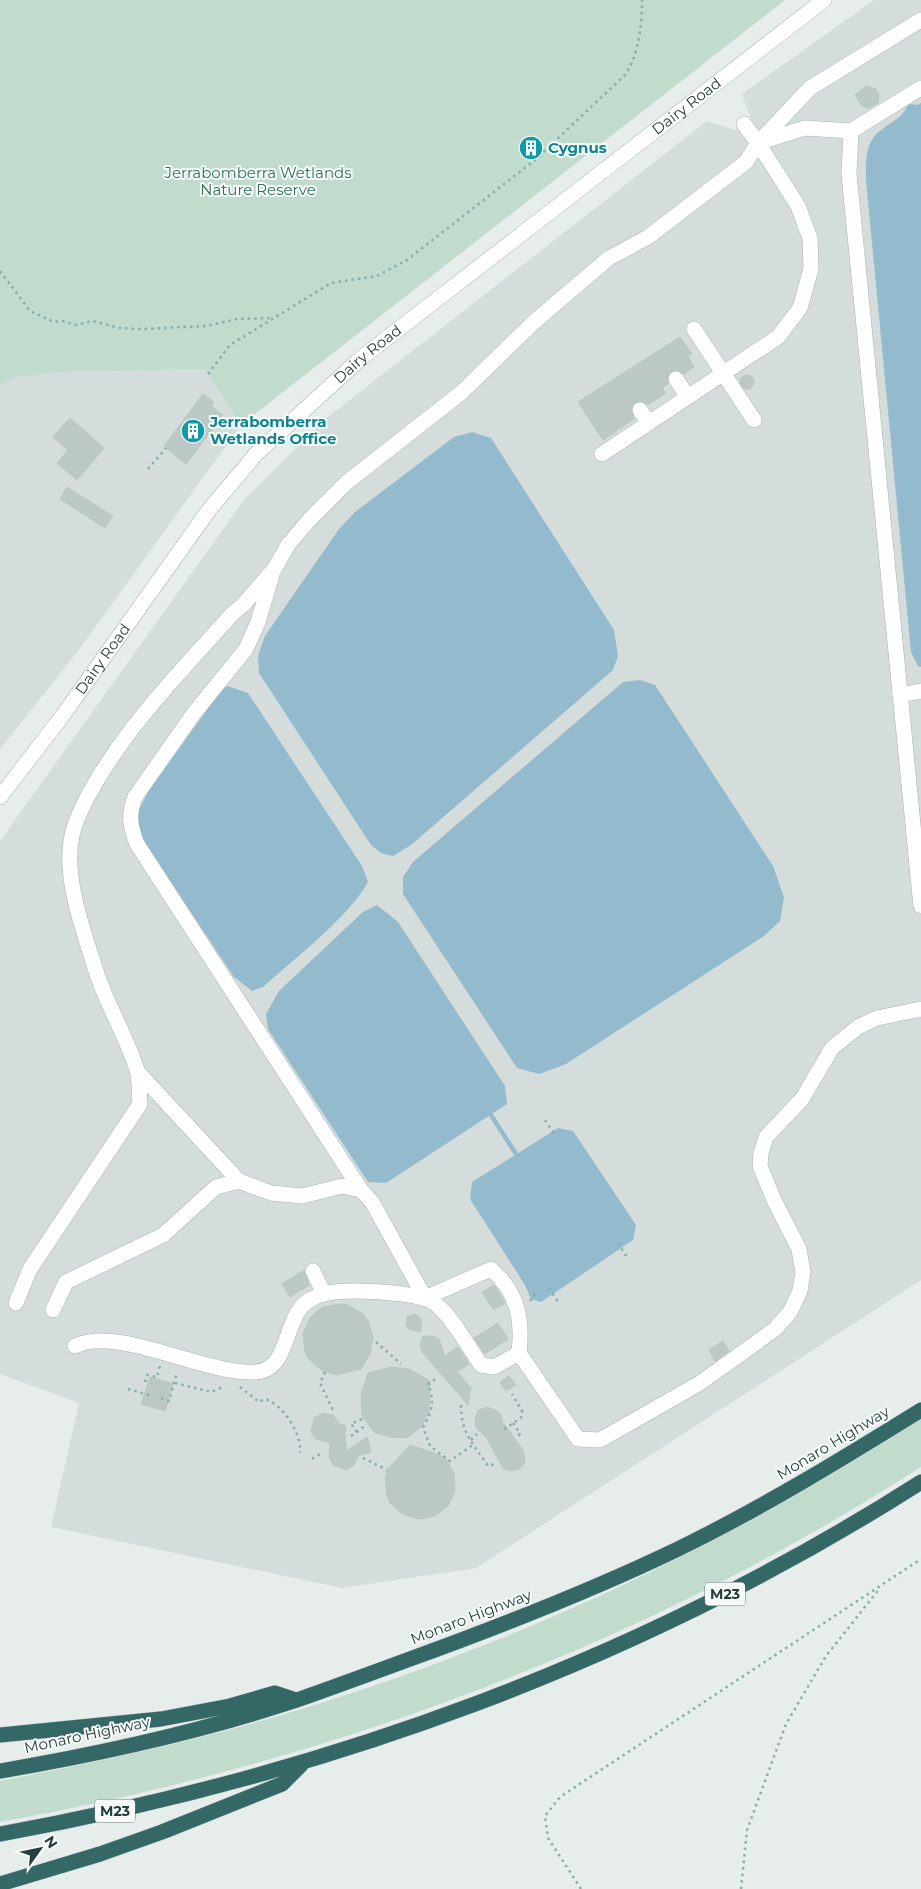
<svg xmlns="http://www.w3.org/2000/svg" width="921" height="1889" font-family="Montserrat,sans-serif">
<rect width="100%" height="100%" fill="#e6edeb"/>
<!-- built -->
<g fill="#d4dddb">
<path d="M874,0H921V1280L476,1568L342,1588L51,1527L79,1403L0,1374V841L244,500L324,420L707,121L735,130L751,119L742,94Z"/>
<path d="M205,369L241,425L78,651L0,749V373Z"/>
</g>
<!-- green -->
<g fill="#c1dccd">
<path d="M0,0H785L241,425L205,369L57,372L16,377L0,384Z"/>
<path d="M921,1419V1467C641,1647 327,1763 0,1822V1781C75,1766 150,1751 225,1731C472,1665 707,1558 921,1419Z"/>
</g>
<!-- water -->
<g fill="#93bacd">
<path d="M921,103V667L918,666L911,652L866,180C866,167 865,151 872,140C882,124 902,122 908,104L917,105Z"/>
<path d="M472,432L491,438L614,630L618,656L613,670L411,845L393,856L381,853L371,845L259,673L258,656L265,636L339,529L355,512L454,437Z"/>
<path d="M640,680L655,685L773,866L784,897L780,921L764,936L566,1064L539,1074L517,1068L403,894V877L413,862L623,682Z"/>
<path d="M228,686L248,693L362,866L368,882C347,919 295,958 263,987L252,991L234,977L141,837L136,816L148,792L222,689Z"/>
<path d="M377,905L398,922L505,1086L507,1104L386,1183L368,1182L268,1029L266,1014L279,991L363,912Z"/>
<path d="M558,1128L573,1131L636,1225L633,1240L541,1302L531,1299L525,1285L470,1199L472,1182Z"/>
</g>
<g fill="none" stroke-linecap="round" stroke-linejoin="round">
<!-- stream -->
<path stroke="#93bacd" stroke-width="4.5" d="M491,1115L516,1154"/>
</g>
<!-- building -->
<g fill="#bbc8c5" stroke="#b9c7c3">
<path d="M866,86L876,89L879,95L878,103L869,108L862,106L855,95Z"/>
<path d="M680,337L692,354L688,356L694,367L684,374L676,370L670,372L667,379L668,384L662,388L666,393L648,405L640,401L634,403L631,410L634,419L603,440L578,402Z"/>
<circle cx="747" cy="382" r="7"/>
<path d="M203,394L214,402L211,406L223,415L186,464L164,446Z"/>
<path d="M70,418L104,448L77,480L57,463L68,450L53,437Z"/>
<path d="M67,487L113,516L105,528L60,499Z"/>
<path d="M304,1270L309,1285L290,1297L282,1284Z"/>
<path d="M494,1285L505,1303L494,1310L482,1292Z"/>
<path d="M340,1304L348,1305L363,1314L368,1321L373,1337L370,1354L361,1369L336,1375L321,1370L308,1358L305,1351L303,1334L310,1318L316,1312L323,1307Z"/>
<path d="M415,1314L421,1319V1332L409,1329L406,1325L407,1317Z"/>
<path d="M498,1323L508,1339L485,1354L474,1338Z"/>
<path d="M423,1336H433L439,1339L445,1356L458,1347L469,1364L457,1372L471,1388L468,1405L422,1352L420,1345Z"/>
<path d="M723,1341L729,1351L715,1361L709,1350Z"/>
<path d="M391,1367L409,1369L430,1381L429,1413L420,1428L407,1438L391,1437L375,1433L362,1416L361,1395L368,1373Z"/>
<path d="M509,1376L516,1385L506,1391L500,1382Z"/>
<path d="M150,1377L173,1384L165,1411L141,1404Z"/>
<path d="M488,1407L500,1413L502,1421L523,1450L525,1463L519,1469L511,1471L503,1468L486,1437L476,1428L475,1420L478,1410Z"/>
<path d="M323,1413L333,1415L340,1425H345L346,1451L367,1437L371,1452L358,1456L354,1465L346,1470L333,1465L329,1457L330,1443L316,1439L311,1432L314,1418Z"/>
<path d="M410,1445L440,1455L447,1460L454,1474L455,1491L448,1506L435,1516L427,1518L418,1519L402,1514L390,1503L387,1495L385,1478L388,1469Z"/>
</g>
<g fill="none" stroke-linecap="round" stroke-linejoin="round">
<!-- minor casing -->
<g stroke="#a9b5b3" stroke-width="16">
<g id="minor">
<path d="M851,131L849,174L921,906"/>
<path d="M760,142L805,128L851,131L921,88"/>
<path d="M694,329L754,420"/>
<path d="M676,379L688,397"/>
<path d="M640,410L649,423"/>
<path d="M602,454L778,337L800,308L811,269L810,238L798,206L758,143L744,124"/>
<path d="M272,575L258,622L246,649L194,713L135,797C128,815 130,826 137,844L361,1190L372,1202L425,1298"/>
<path d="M900,695L921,691"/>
<path id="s1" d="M0,797L63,715L209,510L256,454L360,359L824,0"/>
<path d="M137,1071L239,1181"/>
<path d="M313,1271L324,1294"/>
<path d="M425,1298L491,1269C517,1292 523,1318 519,1353"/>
<path d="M16,1303L30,1269L140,1104C139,1093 140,1080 137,1070C126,1035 106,1004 95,968C83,929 63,877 72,835C76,818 85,801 93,787C130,722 184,668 233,613L243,605L275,568L288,545L309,520L346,483L462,392L535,321L609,258L648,237L746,162L758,143L810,88L921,20"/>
<path d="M53,1310L66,1282L163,1235L216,1187L239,1181L271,1193L302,1196L342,1186L361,1190"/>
<path d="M75,1346C119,1325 204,1375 256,1372C286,1370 285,1329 299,1310C304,1302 315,1296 324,1294C345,1288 401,1292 423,1298C428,1299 435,1303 439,1307C455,1321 469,1348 481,1365L494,1367L519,1353L578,1439L600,1440L700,1383L775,1329L790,1312L800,1291L803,1272L799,1249L774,1200L760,1166L761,1153L766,1137L802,1099L832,1048L858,1027L877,1018L921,1009"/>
</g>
</g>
<!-- highway casing -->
<g stroke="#c2c9c8" stroke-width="16">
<g id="highway">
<path d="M0,1735L161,1719L230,1706L275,1693L296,1700"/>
<path d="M0,1771C100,1754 200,1732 297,1700C334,1687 372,1673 410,1659C501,1626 591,1591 678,1549C762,1508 842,1459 921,1410"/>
<path d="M0,1834C326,1775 641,1661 921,1482"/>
<path d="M0,1884L100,1854L162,1832L282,1784L301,1765"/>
</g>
</g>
<!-- path -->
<g stroke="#89aea9" stroke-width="2.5" stroke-dasharray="2.5 4" stroke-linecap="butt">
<path d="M0,271L30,311L54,322L63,321L76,325L93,321L120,328L142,329L206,326L237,319L272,318"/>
<path d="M208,374L230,345L331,283L377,276L407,260L535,160L625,75C639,54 642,25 642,0"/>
<path d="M148,469L166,448"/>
<path d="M545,1120L555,1135"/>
<path d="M618,1243L628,1259"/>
<path d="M549,1288L559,1303"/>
<path d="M530,1301L538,1290"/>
<path d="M376,1342L401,1364"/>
<path d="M325,1372L320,1383L333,1410"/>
<path d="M435,1379L428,1384C435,1400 432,1413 423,1427L430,1446L450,1461L474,1444"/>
<path d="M145,1382L147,1375L157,1377L160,1365"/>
<path d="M175,1383L211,1392L223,1387"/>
<path d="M240,1387L259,1402L265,1399C283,1405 302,1433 300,1453"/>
<path d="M128,1389L152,1396"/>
<path d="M161,1398L169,1401L177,1372"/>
<path d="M461,1405C461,1434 473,1443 488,1466L497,1463"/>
<path d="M513,1423L520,1434L516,1438"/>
<path d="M504,1429L521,1418L522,1411L512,1394"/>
<path d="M357,1432L351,1424L364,1418"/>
<path d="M351,1436L366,1425"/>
<path d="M471,1440L477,1434"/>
<path d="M363,1458L387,1470"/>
<path d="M312,1459L320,1454"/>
<path d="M581,1889L548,1838L545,1816L560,1797L921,1559"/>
<path d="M741,1889L747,1830L786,1724L826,1656L880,1588"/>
</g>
<!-- minor -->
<use href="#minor" stroke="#fff" stroke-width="15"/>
<!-- highway -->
<use href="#highway" stroke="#346866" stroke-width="15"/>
</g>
<!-- icons -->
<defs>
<g id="building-disc" transform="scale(1.25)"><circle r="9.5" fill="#0f9aa8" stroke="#f6faf9"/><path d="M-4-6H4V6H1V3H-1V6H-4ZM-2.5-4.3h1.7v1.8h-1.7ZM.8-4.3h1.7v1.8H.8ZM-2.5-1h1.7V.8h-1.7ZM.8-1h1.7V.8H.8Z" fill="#fff"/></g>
</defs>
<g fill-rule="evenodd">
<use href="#building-disc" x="531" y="148"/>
<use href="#building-disc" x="193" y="431"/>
</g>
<g text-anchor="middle" stroke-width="4" stroke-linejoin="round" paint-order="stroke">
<!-- shield labels -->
<g fill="#f6faf9" stroke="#647675" stroke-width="1">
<rect x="705" y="1582.5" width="40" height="23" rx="4"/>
<rect x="95" y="1799.5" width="40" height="23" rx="4"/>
</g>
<g font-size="14" font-weight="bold" fill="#263e3c">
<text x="725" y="1599">M23</text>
<text x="115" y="1816">M23</text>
</g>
<!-- street labels -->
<g font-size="15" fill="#263e3c" stroke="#f6faf9">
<text dy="5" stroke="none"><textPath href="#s1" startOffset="982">Dairy Road</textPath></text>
<text dy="5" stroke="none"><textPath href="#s1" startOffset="578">Dairy Road</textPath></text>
<text dy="5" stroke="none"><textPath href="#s1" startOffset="172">Dairy Road</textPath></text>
<text transform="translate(833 1443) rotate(-31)" y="5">Monaro Highway</text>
<text transform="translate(471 1617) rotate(-21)" y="5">Monaro Highway</text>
<text transform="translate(87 1735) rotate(-12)" y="5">Monaro Highway</text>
</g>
<!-- culture labels -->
<g font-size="15" font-weight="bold" fill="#0d838f" stroke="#f6faf9" text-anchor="start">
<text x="548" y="153">Cygnus</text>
<text x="210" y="427">Jerrabomberra<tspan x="210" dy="17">Wetlands Office</tspan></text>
</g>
<!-- park labels -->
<g font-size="15" fill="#337256" stroke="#f6faf9">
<text x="258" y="178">Jerrabomberra Wetlands<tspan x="258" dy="17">Nature Reserve</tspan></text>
</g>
</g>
<!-- north arrow -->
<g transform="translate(40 1849) rotate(57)" stroke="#f6faf9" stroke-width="4" paint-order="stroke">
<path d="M0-4L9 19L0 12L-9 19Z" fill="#263e3c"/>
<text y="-8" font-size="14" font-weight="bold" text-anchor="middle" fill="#263e3c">N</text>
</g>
</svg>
